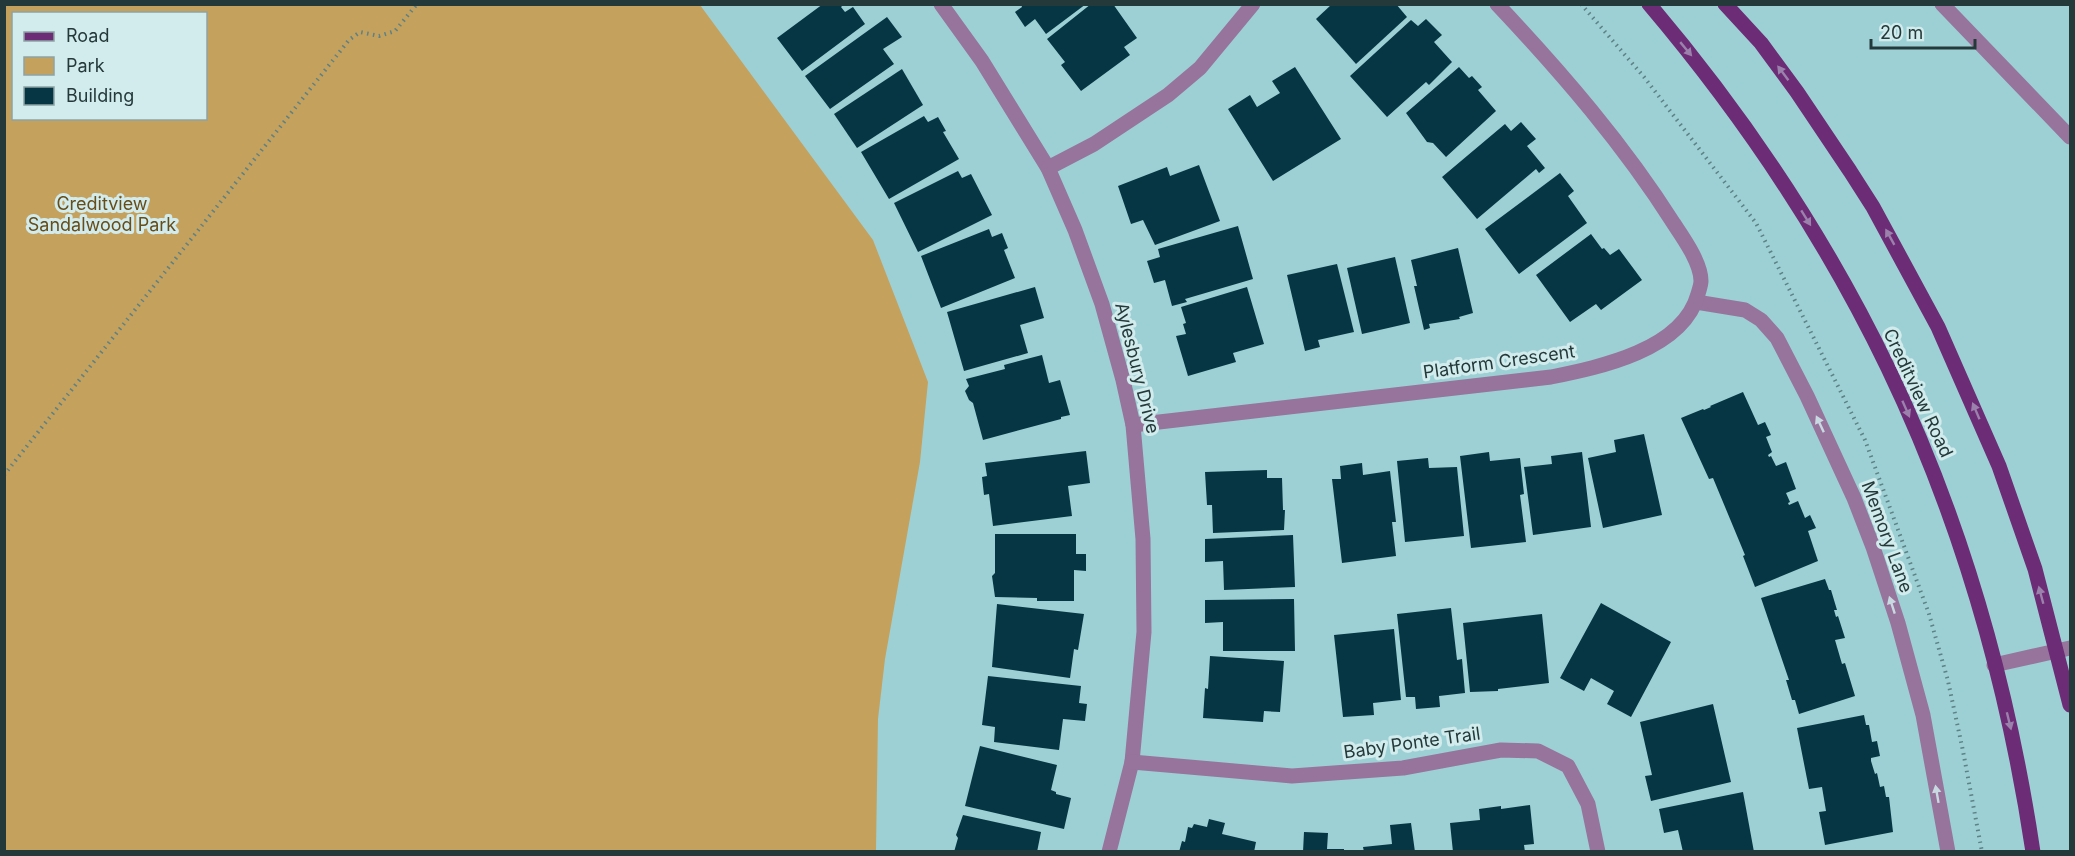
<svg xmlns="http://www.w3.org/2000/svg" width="2075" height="856" font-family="Inter,sans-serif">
<rect width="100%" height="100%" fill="#9dd0d4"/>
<!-- green -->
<path fill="#c5a15e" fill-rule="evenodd" d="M5,4L700,5L873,240L928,382L920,462L885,659L878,719L876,851H5ZM14,14H206V118H14Z"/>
<!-- building -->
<g fill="#063643">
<path d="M823,4H844L841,7L845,12L853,7L865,24L802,71L777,38Z"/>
<path d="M1021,4H1086L1046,34L1035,19L1025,27L1015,12L1022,7Z"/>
<path d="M1091,4H1113L1137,38L1124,47L1130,55L1081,91L1061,65L1065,62L1047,39Z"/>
<path d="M1332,4H1396L1407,17L1356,64L1316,19Z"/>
<path d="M887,17L902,37L883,49L894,64L830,109L805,76Z"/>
<path d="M1426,19L1442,35L1434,42L1452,62L1429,85L1426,82L1387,117L1350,76L1411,20L1418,26Z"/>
<path d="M1295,67L1341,139L1273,181L1228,109L1250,95L1257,107L1280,93L1272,81Z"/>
<path d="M1459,67L1469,78L1472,76L1482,87L1478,90L1496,111L1446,157L1433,143L1427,142L1406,113Z"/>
<path d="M902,69L923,105L857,148L834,114Z"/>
<path d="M924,116L928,122L938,117L946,131L943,132L959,159L889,199L861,152Z"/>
<path d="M1521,122L1536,139L1527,146L1545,168L1539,173L1536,169L1477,219L1442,177L1505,124L1511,131Z"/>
<path d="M1199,165L1220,221L1155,245L1143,220L1131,224L1118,186L1167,167L1170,176Z"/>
<path d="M958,171L962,178L971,174L992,215L918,252L894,203Z"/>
<path d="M1560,173L1574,191L1568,196L1587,223L1519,274L1485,229Z"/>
<path d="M1238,226L1253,279L1185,299L1187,302L1172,306L1165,280L1154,283L1147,261L1160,257L1158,249Z"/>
<path d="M989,229L992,237L1002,233L1008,248L1004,250L1015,278L941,308L921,256Z"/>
<path d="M1591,234L1602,249L1604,248L1610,255L1619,249L1642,280L1601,310L1596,304L1570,322L1536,275Z"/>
<path d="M1458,248L1473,313L1459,317L1460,319L1429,324L1430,328L1424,330L1414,286H1417L1411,260Z"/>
<path d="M1395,257L1410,323L1362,334L1347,268Z"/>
<path d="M1337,264L1354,332L1318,340L1320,347L1305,351L1287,275Z"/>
<path d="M1035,287L1044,318L1020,325L1028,353L964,371L947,312Z"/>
<path d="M1247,287L1264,344L1233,353L1236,362L1188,376L1176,336L1186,334L1183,324L1186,323L1181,307Z"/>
<path d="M1042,355L1049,383L1060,380L1070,415L1061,417V419L983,440L973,403L969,400L965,391L969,386L966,379L1005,369L1004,365Z"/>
<path d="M1743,392L1758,425L1765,422L1771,435L1766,437L1772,452L1768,455L1769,457L1771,456L1776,466L1786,462L1796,489L1786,493L1790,502L1788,503L1789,505L1798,501L1805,518L1810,515L1816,528L1808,531L1818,561L1755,587L1743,556L1745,555L1713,478L1709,479L1681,418L1703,409L1704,410L1711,407L1710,406Z"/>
<path d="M1644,434L1662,515L1603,528L1588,458L1616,452L1614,440Z"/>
<path d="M1086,451L1090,483L1068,486L1072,516L993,526L989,494L984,495L982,477L987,476L985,463Z"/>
<path d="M1489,452L1490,461L1520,458L1524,494L1520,495L1526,542L1471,548L1460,456Z"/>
<path d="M1582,452L1591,527L1533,535L1524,467L1552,464L1551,456Z"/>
<path d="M1428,458L1429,468L1457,467L1464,536L1405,542L1397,461Z"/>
<path d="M1362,463L1363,475L1390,471L1396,522H1392L1396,556L1342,563L1332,479H1341L1340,466Z"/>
<path d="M1267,470V478H1282L1283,510H1285L1284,530L1213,533L1212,505H1207L1205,472Z"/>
<path d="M995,534H1076V554H1086V571L1074,570V601H1037V598L995,597L992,576L995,573Z"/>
<path d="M1293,535L1295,587L1224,590L1223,561L1205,562V539Z"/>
<path d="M1825,579L1829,590H1831L1837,610H1834L1836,617L1838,616L1845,638L1835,640L1842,664L1845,663L1855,696L1799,714L1795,700H1792L1786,680H1789L1761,598Z"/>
<path d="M1294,599L1295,651H1223V622L1205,623V600Z"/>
<path d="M1601,603L1671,642L1631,717L1607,704L1614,691L1591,678L1584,691L1560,678Z"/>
<path d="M997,604L1084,614L1078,650L1074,649L1070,678L992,667Z"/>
<path d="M1451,608L1457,660L1462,659L1465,693L1439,696L1440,707L1416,709L1415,697H1406L1397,614Z"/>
<path d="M1542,614L1549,683L1498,689V691L1470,692L1463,623Z"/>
<path d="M1394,629L1401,700L1373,703L1374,715L1343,717L1334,635Z"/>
<path d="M1210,656L1284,661L1280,712L1264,711L1263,722L1203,718L1205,688L1208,689Z"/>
<path d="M988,676L1081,686L1079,703L1087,704L1085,721L1063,719L1059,750L994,742L995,727L982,725Z"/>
<path d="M1713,704L1731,782L1651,801L1645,776L1652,775L1640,722Z"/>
<path d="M1864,715L1866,725H1869L1872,742L1877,741L1880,756L1871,758V761L1875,774L1877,773L1880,787L1884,786L1886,797H1889L1893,832L1825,845L1819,812L1826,811L1822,787L1809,789L1797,728Z"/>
<path d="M980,746L1057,765L1051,790L1056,792V794L1071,798L1064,829L965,806Z"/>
<path d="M1743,792L1754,852H1683L1678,830L1664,833L1659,809Z"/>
<path d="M1530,805L1534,844L1524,845L1525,852H1453L1450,823L1480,820L1479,809L1501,806V809Z"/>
<path d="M963,815L1041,832L1037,852H954L958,838L956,835Z"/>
<path d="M1209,819L1225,823L1222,834L1256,842L1254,852H1179L1182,841L1185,842L1188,827L1192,828L1194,824L1207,827Z"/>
<path d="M1411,823L1415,852H1364L1363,847L1392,844L1390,825Z"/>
<path d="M1304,832L1328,833L1327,849H1344V852H1303Z"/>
</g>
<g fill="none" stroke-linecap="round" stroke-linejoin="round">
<!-- path -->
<g stroke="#5e8184" stroke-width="4" stroke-dasharray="1.5 4.5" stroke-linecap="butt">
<path d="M1581,4L1644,77L1756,223L1865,440L1929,614L1948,681L1963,751L1982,852"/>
<path d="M4,475L349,40L360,32L379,36L395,31L417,4"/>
</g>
<!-- minor -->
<g stroke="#97749c" stroke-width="15">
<path d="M941,4L982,61L1048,168L1075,230L1102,304L1123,380L1133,425L1143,539L1144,632L1132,762L1109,852"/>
<path d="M1942,4L2070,137"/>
<path d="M1048,168L1094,144L1168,95L1200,68L1253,4"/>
<path d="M1696,302L1745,310L1761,320L1777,338L1807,396L1854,498L1873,547L1898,623L1923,715L1948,852"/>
<path d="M1133,425L1551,377C1600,367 1683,350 1698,294C1699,290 1701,285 1701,281C1701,263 1684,239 1674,224C1624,145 1562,73 1497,4"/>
<path d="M1994,665L2070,648"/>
<path d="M1132,762L1292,776L1403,768L1501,750L1538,751L1568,766L1588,804L1598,852"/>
</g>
<!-- major -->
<g stroke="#6c2c76" stroke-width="15">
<path d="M1649,4C1743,115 1825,237 1888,368C1961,520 2008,685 2033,852"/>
<path d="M1725,4L1761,43L1797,92L1850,171L1873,207L1938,327L1999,466L2035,569L2070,705"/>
</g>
</g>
<!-- one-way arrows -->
<defs><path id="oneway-solid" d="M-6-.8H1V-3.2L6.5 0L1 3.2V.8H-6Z" transform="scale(1.5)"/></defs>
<g fill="#9a82ac">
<use href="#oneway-solid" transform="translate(1686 49) rotate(50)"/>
<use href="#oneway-solid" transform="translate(1783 73) rotate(-127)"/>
<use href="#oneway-solid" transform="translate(1806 218) rotate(58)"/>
<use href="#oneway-solid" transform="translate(1890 237) rotate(-119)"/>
<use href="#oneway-solid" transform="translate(1906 409) rotate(66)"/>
<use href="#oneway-solid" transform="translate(1976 411) rotate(-113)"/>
<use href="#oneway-solid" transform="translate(2041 595) rotate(-105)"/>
<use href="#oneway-solid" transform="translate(2009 721) rotate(76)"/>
</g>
<g fill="#c9d9e1">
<use href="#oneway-solid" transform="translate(1820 424) rotate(-115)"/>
<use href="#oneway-solid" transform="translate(1892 605) rotate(-108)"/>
<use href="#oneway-solid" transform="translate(1937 794) rotate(-100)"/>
</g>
<g text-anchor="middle" stroke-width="6" stroke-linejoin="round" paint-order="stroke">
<!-- park labels -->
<g font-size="18" fill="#674d18" stroke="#d2ebed">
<text x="102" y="210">Creditview<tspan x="102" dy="21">Sandalwood Park</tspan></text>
</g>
<!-- street labels -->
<g font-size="18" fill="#24393a" stroke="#d2ebed">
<text transform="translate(1499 362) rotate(-8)" y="6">Platform Crescent</text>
<text transform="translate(1137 368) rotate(76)" y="6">Aylesbury Drive</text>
<text transform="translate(1918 393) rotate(65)" y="6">Creditview Road</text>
<text transform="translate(1887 537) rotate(70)" y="6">Memory Lane</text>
<text transform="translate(1412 743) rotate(-8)" y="6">Baby Ponte Trail</text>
</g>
</g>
<!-- border -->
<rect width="2075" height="856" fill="none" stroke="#24393a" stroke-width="12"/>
<!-- legend -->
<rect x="12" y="12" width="195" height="108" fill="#d2ebed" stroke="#8ca4a5" stroke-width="1.5"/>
<rect x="24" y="32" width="30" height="9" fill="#6c2c76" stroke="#8ca4a5" stroke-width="1.5"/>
<text x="66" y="42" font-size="18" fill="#24393a">Road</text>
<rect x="24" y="57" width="30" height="18" fill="#c5a15e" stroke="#8ca4a5" stroke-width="1.5"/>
<text x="66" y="72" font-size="18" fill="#24393a">Park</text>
<rect x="24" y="87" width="30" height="18" fill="#063643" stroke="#8ca4a5" stroke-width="1.5"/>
<text x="66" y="102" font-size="18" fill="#24393a">Building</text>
<!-- scale -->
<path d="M1871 39v9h104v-9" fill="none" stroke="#24393a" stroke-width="3"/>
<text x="1880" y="39" font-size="18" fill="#24393a" stroke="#d2ebed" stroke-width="4.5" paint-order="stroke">20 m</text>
</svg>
